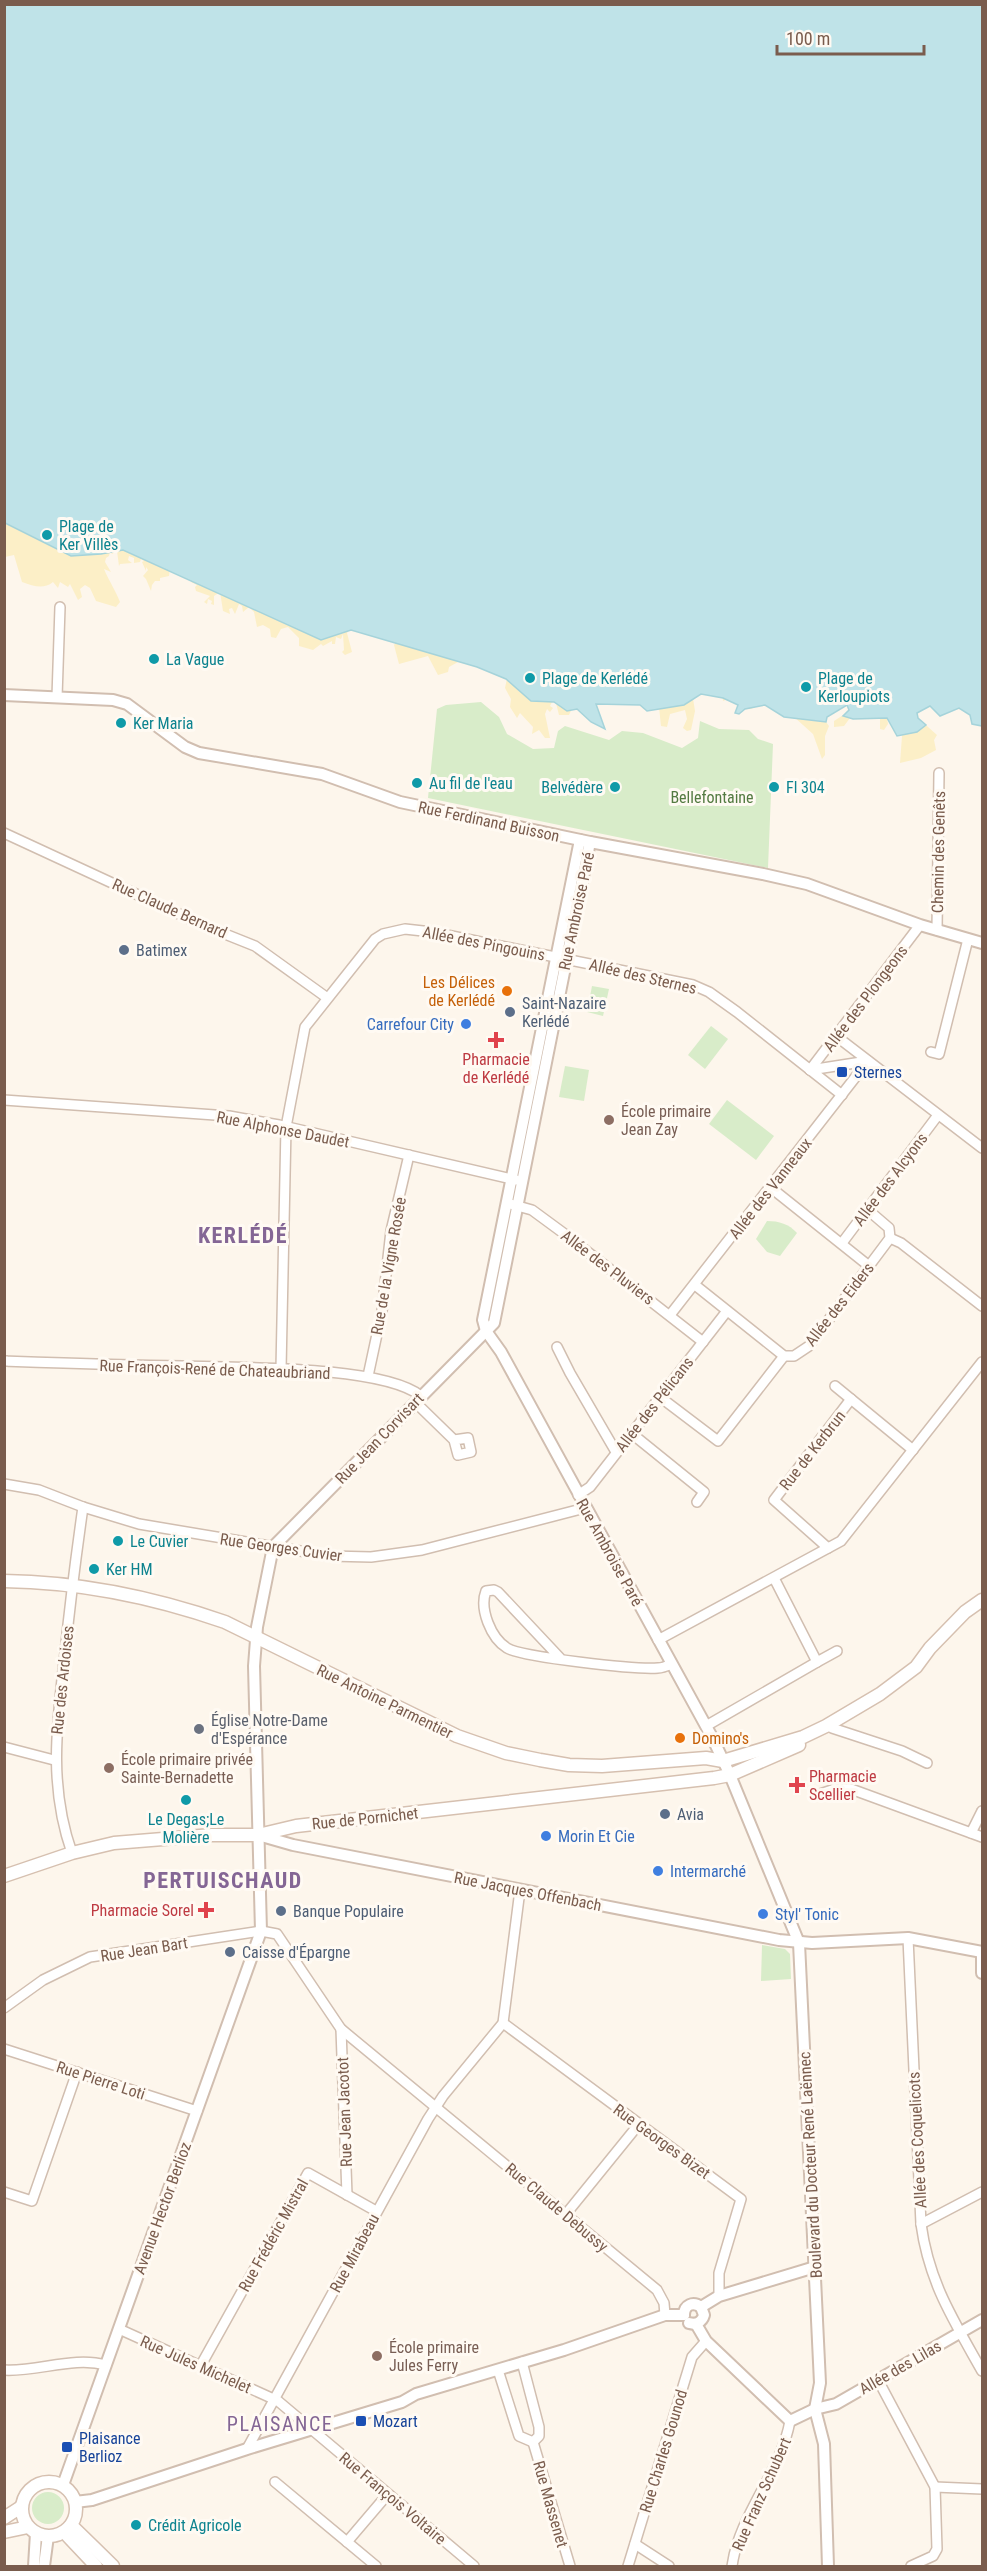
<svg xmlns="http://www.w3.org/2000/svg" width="987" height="2571" font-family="'Roboto Condensed',sans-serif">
<rect width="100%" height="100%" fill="#fdf6ec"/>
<!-- green -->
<g fill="#d8ecc9">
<path d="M481,702L499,717L507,734L533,749L554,748L558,731L565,726L609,740L622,731L643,733L682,748L698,738L700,721L719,729L749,730L758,739L773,744L768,868L428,798L437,709L446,705Z"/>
<path d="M592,986L609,989L603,1016L587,1012Z"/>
<path d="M711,1026L728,1039L705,1069L688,1055Z"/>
<path d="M565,1066L589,1070L584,1101L559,1097Z"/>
<path d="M727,1100L774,1136L756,1160L709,1124Z"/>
<path d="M767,1221C779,1221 789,1224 797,1233L780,1256L767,1252L756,1239Z"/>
<path d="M762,1945L785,1949L790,1954L791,1979L761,1981Z"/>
<circle cx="48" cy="2508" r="16"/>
</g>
<!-- sand -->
<g fill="#fcefc7" fill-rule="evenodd">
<path d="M4,415L350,628L347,633L352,652L345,655L342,652L344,650L343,634L341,639L336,637L335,644H332V641L323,646L321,644L313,650L299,646V638L288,627L281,629L276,638L271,637L270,629L263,625L257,627L254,612L249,607L243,612L242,606L239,604L235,614L232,608L229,609L230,614L223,611L220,592L214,596V605L211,604L212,601L208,599L207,604L204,602L210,596L196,591L195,587L197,585L191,582L192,579L170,568L169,576L160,578V581H155L152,585L151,591L146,579L143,576L148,570L146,567V571L142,562L144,561L141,559L140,562L134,563V558L129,556L128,560L132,563L120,564L119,566L117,551L112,554L110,551L109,556L106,558L105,562L111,572L104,569C109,581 116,591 120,602L116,607L96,601L90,588L85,585L80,589L82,597L78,600L70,584L68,587L60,582L58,588L53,582C43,590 34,586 22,582L14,555L5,557Z"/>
<path d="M845,610L870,615L869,649L892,685H900L899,692L908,696L907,702L915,706L918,718L937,735L934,740L936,750L921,758L900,763L902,736L896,722L899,717L889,706L886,710L888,724L884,730L880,729V718L874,707L867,706L864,709L867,715L863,716L860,711L853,714L844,726L834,727V721L851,710L850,700L841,698L835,702L837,709L826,717V722L829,726L825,736V755L822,759L813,734L793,716L767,705V702L772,698H767V695L774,692L773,686L763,683L758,684L757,690L760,695L761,704L751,709H745L739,713H735L739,705L730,698L723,701L722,694L725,692H731V687H707L708,682L698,668L690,676L693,687L696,685V691L692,692L695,711L691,730L687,731L683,728L687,719L685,710L670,714L667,727L661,726L659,707L654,709L646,701L648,697L644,691L651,687L647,680L639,683L638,688L641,691L632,693L631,699L622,700L625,692L621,687L624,681L615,662L592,656L576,673L592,686L593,710L579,706L575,702L569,715H559L556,703L561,700L563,691L556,687L548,700L552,702L550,706L553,708L550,712L547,709L545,714L550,738H545L539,730L532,734L533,727L520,713L517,718L510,707L511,699L505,688L509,669L502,661L500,627L517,617L603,644L619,635C621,655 623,672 644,678L654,670L659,674L667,672L678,683H682L677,667L688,661L687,672L692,663L694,666L698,663L704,662L713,652L730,658L729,653L744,658V660H749L746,664L753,661L750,669L753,671L757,668V655L761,656L760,663L762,669L768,667L767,671L770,673L772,678L768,680L772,684L779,683L778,676L783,675V672H799L798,677L802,675L807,679L819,680L830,664V649L838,639ZM846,649L855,652L861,680L841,688L835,684L833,673ZM564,652L570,658L561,678L547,677L542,664Z"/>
<path d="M398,639L458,662L449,667L448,672L438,675L428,656L399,664L394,645Z"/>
</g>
<!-- water -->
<path fill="#bfe3e8" stroke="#a5d3da" stroke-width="1.5" d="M4,5H982V726L972,724L970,715L959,708L940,716L930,706L917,713L918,718L926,725L917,732L897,736L887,718L853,719L843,716L849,710L847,705L827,717L826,722L784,717L765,705L745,709L739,714L735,713L738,705L723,698L701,694L684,705L647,711L640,705L596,704L605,729L591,722L577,709L567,711L554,702L531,701L506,679L477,667L351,630L321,640L123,550L101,554L71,556L5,523Z"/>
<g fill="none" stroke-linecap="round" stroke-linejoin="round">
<!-- minor casing -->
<g stroke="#d1beb0" stroke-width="12">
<g id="minor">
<path d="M57,697L60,607"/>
<path d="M4,833L205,926L255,946L326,997"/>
<path d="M937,930L939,773"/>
<path d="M836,1036L982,1148"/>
<path d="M931,1052L939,1054L968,939"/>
<path d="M810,1070L920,925"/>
<path d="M810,1070L868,1061"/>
<path d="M4,1100L229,1116L279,1125L516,1180"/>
<path d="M770,1187L869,1266"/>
<path d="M507,1203L532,1210L566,1235L703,1342"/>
<path d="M890,1238L901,1243L982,1306"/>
<path d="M842,1243L938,1115"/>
<path d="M695,1285L784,1356H794L809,1346L890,1238L889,1228L868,1210"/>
<path d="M670,1315L868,1061"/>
<path d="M557,1347L570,1373L616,1452"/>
<path d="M4,1361C64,1363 123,1365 183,1366C236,1368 382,1365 421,1396"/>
<path d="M281,1369L286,1127L305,1027L375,939L383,934L405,929L432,932L693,985L709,992L737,1012L842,1095"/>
<path d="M368,1376L382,1311L391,1231L409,1155"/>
<path d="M835,1386L913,1450"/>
<path d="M660,1397L718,1441L784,1356"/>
<path d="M415,1402L454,1440L458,1455L471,1452L468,1438L454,1440"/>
<path d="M631,1433L704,1492L697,1502"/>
<path d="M4,1484L39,1490L83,1507L139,1524L330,1556L371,1557L422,1550L585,1508"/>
<path d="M578,1495L590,1487L727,1311"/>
<path d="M828,1548L774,1500L851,1399"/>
<path d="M658,1640L841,1541L982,1362"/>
<path d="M561,1659L498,1592L494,1590L486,1591C479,1609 491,1638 507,1648C521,1657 638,1670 658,1668C662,1668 667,1666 671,1664"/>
<path d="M817,1662L837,1651"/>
<path d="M706,1726L817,1662L774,1578"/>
<path d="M832,1728L902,1751L927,1763"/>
<path d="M4,1747L54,1760"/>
<path d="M820,1794L835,1789H851L982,1837"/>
<path d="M971,1833L982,1811"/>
<path d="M72,1853C48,1785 57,1723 65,1653C70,1604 76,1556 83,1507"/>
<path d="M908,1938L921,2224C929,2283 954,2321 982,2371"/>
<path d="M4,2008L43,1980L90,1957L261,1931L277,1934L341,2029L657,2290L664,2303L665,2315"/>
<path d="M503,2023L741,2199L719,2273V2296"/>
<path d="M341,2029L347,2195"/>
<path d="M4,2049L197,2111"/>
<path d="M4,2192L32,2201L77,2072"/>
<path d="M566,2214L639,2124"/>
<path d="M921,2224L982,2192"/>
<path d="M119,2329L278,2401L474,2566"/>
<path d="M522,2362L539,2427V2436L533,2442"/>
<path d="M201,2365L308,2173L376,2211"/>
<path d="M4,2370C38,2372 73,2356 106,2365"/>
<path d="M498,2370L519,2436L533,2442"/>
<path d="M878,2380L935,2487L937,2549L933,2556L911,2566"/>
<path d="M533,2442L570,2566"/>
<path d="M247,2449L428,2119L443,2096L503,2023L520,1890"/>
<path d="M275,2482L376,2566"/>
<path d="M935,2487L982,2489"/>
<path d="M347,2542L387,2495"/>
<path d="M635,2544L669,2566"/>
<path d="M628,2566L692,2357L706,2341"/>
<path d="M732,2566C739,2515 781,2472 790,2421"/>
</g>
</g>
<!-- tertiary casing -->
<g stroke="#d1beb0" stroke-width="14">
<g id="tertiary">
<path d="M4,695L113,700L127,704L185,747L199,753L322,774L400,802L590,842L763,874L807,884L920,925L982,943"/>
<path d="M580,840L483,1320L486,1331L501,1352L712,1737L730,1775L799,1943L820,2383L815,2409L824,2444L828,2566"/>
<path d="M258,1835L293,1845L779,1940L812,1943L908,1938L982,1952"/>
<path d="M982,1952V1973"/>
<path d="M701,2307L719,2296L815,2267"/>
<path d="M684,2315C684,2305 693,2301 701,2307"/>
<path d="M689,2323C696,2325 702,2322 704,2315L701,2307"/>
<path d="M696,2324L706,2341L790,2421L815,2409L836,2404L982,2320"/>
<path d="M63,2485L261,1931L254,1666L257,1627L273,1547L494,1323L590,842"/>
<path d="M75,2502L92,2500L247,2449L402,2402L416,2394L564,2350L665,2315H684"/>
<path d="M34,2566L36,2533"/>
<path d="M44,2566L48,2536"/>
</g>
</g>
<!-- secondary casing -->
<g stroke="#d6c0b0" stroke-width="15">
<g id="secondary">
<path d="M4,1581C81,1582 153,1597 225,1622L457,1736L506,1753L540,1760L569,1765L602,1766L706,1758L723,1761L803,1737L826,1726L880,1694L916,1667L930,1648L965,1612L982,1600"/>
<path d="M4,1876L72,1853L114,1843L212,1835H258L296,1826L714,1778L730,1775L799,1745"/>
<circle cx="49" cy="2509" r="27"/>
<path d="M4,2518L21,2507"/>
<path d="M71,2525L113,2566"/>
<path d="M4,2532L28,2527"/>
<path d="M64,2532L96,2566"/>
</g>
</g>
<!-- minor -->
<use href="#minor" stroke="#fff" stroke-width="9"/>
<!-- tertiary -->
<use href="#tertiary" stroke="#fff" stroke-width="10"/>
<!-- secondary -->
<use href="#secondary" stroke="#fff" stroke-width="12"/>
</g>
<!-- markers -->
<g fill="#0f9aa8" stroke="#fffaf3" stroke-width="2">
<circle cx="47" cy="535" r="6"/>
<circle cx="154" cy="659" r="6"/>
<circle cx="530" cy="678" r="6"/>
<circle cx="806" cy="687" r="6"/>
<circle cx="121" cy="723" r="6"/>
<circle cx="417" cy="783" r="6"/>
<circle cx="615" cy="787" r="6"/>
<circle cx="774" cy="787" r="6"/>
<circle cx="118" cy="1541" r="6"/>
<circle cx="94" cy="1569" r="6"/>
<circle cx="186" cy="1800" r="6"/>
<circle cx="136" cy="2525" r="6"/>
</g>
<g fill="#5c6f8a" stroke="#fffaf3" stroke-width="2">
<circle cx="124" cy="950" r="6"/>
<circle cx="510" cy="1012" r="6"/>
<circle cx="665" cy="1814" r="6"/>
<circle cx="281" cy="1911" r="6"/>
<circle cx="230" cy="1952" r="6"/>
</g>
<g fill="#e8710a" stroke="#fffaf3" stroke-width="2">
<circle cx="507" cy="991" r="6"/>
<circle cx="680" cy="1738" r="6"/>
</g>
<g fill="#3f7fe0" stroke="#fffaf3" stroke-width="2">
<circle cx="466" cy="1024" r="6"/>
<circle cx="546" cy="1836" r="6"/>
<circle cx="658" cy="1871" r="6"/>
<circle cx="763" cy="1914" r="6"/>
</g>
<g fill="#e0444e" stroke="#fffaf3" stroke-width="2">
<path d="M493 1031h6v6h6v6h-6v6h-6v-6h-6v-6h6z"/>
<path d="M794 1776h6v6h6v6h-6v6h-6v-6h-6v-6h6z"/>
<path d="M203 1901h6v6h6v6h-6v6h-6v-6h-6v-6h6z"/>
</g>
<g fill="#1a4fb4" stroke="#fffaf3" stroke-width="2">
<rect x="836" y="1066" width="12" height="12" rx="3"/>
<rect x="355" y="2415" width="12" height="12" rx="3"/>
<rect x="61" y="2441" width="12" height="12" rx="3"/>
</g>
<g fill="#8d6e63" stroke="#fffaf3" stroke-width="2">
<circle cx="609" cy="1120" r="6"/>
<circle cx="109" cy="1768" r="6"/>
<circle cx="377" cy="2356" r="6"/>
</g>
<circle fill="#6b7280" stroke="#fffaf3" stroke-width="2" cx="199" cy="1729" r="6"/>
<g text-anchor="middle" stroke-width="6" stroke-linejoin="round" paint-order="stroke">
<!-- culture labels -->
<g font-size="16" fill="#0d838f" stroke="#fffaf3" text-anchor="start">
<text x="59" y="532">Plage de<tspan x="59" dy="18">Ker Villès</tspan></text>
<text x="166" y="665">La Vague</text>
<text x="542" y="684">Plage de Kerlédé</text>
<text x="818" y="684">Plage de<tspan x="818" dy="18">Kerloupiots</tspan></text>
<text x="133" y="729">Ker Maria</text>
<text x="429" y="789">Au fil de l'eau</text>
<text x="603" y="793" text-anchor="end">Belvédère</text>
<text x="786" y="793">Fl 304</text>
<text x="130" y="1547">Le Cuvier</text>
<text x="106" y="1575">Ker HM</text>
<text x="186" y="1825" text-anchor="middle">Le Degas;Le<tspan x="186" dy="18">Molière</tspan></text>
<text x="148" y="2531">Crédit Agricole</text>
</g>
<!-- park labels -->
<g font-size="16" fill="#537a41" stroke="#fffaf3">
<text x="712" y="803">Bellefontaine</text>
</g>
<!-- street labels -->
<g font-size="16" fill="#7a5c4d" stroke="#fffaf3">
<text transform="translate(489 821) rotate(12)" y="6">Rue Ferdinand Buisson</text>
<text transform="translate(938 852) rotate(-89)" y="6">Chemin des Genêts</text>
<text transform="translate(170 908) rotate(24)" y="6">Rue Claude Bernard</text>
<text transform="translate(576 911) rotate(-78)" y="6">Rue Ambroise Paré</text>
<text transform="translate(484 943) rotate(11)" y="6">Allée des Pingouins</text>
<text transform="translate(643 976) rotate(13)" y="6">Allée des Sternes</text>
<text transform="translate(865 998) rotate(-53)" y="6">Allée des Plongeons</text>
<text transform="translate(283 1129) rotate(11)" y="6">Rue Alphonse Daudet</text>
<text transform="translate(890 1179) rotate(-53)" y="6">Allée des Alcyons</text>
<text transform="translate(770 1188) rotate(-52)" y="6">Allée des Vanneaux</text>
<text transform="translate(388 1266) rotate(-80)" y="6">Rue de la Vigne Rosée</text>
<text transform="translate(608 1267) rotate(37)" y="6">Allée des Pluviers</text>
<text transform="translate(839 1304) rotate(-52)" y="6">Allée des Eiders</text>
<text transform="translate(215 1369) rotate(2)" y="6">Rue François-René de Chateaubriand</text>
<text transform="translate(654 1404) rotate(-52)" y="6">Allée des Pélicans</text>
<text transform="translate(379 1438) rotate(-46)" y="6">Rue Jean Corvisart</text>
<text transform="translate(812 1450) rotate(-52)" y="6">Rue de Kerbrun</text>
<text transform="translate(281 1547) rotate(8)" y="6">Rue Georges Cuvier</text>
<text transform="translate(610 1552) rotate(61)" y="6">Rue Ambroise Paré</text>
<text transform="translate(62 1680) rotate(-84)" y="6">Rue des Ardoises</text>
<text transform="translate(385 1701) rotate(26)" y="6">Rue Antoine Parmentier</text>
<text transform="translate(365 1818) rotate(-6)" y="6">Rue de Pornichet</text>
<text transform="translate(528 1891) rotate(11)" y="6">Rue Jacques Offenbach</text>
<text transform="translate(144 1949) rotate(-9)" y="6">Rue Jean Bart</text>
<text transform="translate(101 2080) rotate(18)" y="6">Rue Pierre Loti</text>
<text transform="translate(344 2112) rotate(-92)" y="6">Rue Jean Jacotot</text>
<text transform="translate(917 2140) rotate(-93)" y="6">Allée des Coquelicots</text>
<text transform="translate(662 2141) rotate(36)" y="6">Rue Georges Bizet</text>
<text transform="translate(810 2165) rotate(-93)" y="6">Boulevard du Docteur René Laënnec</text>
<text transform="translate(557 2207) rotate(40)" y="6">Rue Claude Debussy</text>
<text transform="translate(162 2208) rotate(-70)" y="6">Avenue Hector Berlioz</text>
<text transform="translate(273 2235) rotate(-61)" y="6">Rue Frédéric Mistral</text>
<text transform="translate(354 2253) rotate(-62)" y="6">Rue Mirabeau</text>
<text transform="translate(196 2364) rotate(24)" y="6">Rue Jules Michelet</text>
<text transform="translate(900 2367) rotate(-30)" y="6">Allée des Lilas</text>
<text transform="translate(663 2451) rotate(-73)" y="6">Rue Charles Gounod</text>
<text transform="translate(761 2494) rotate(-66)" y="6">Rue Franz Schubert</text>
<text transform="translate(393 2498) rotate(40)" y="6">Rue François Voltaire</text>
<text transform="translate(551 2504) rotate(74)" y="6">Rue Massenet</text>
</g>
<!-- service labels -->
<g font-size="16" fill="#4e5e75" stroke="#fffaf3" text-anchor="start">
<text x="136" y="956">Batimex</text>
<text x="522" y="1009">Saint-Nazaire<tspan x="522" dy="18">Kerlédé</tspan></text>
<text x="677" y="1820">Avia</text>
<text x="293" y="1917">Banque Populaire</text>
<text x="242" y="1958">Caisse d'Épargne</text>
</g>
<!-- food labels -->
<g font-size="16" fill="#c56008" stroke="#fffaf3" text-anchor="end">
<text x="495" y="988">Les Délices<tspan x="495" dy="18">de Kerlédé</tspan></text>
<text x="692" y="1744" text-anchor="start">Domino's</text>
</g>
<!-- shop labels -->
<g font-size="16" fill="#366cbe" stroke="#fffaf3" text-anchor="start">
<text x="454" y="1030" text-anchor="end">Carrefour City</text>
<text x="558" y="1842">Morin Et Cie</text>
<text x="670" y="1877">Intermarché</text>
<text x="775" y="1920">Styl' Tonic</text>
</g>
<!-- health labels -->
<g font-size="16" fill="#be3a42" stroke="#fffaf3">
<text x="496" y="1065">Pharmacie<tspan x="496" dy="18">de Kerlédé</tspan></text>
<text x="809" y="1782" text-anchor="start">Pharmacie<tspan x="809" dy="18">Scellier</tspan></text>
<text x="194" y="1916" text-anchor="end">Pharmacie Sorel</text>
</g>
<!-- transit labels -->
<g font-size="16" fill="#164399" stroke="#fffaf3" text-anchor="start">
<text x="854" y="1078">Sternes</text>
<text x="373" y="2427">Mozart</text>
<text x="79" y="2444">Plaisance<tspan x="79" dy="18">Berlioz</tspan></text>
</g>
<!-- education labels -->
<g font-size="16" fill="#785e54" stroke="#fffaf3" text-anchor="start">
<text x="621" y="1117">École primaire<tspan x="621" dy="18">Jean Zay</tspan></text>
<text x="121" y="1765">École primaire privée<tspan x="121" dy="18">Sainte-Bernadette</tspan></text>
<text x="389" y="2353">École primaire<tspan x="389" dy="18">Jules Ferry</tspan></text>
</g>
<!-- worship labels -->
<g font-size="16" fill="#5b616d" stroke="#fffaf3" text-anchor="start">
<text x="211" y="1726">Église Notre-Dame<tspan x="211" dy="18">d'Espérance</tspan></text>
</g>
<!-- quarter labels -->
<g font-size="20" letter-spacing="1.5" fill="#846695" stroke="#fffaf3">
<text x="280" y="2431">PLAISANCE</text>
</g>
<!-- district labels -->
<g font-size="22" font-weight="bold" letter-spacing="1.5" fill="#846695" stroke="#fffaf3">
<text x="243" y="1243">KERLÉDÉ</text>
<text x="223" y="1888">PERTUISCHAUD</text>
</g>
</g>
<!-- border -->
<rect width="987" height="2571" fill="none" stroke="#7a5c4d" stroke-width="12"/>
<!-- scale -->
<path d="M777 45v9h147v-9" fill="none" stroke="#7a5c4d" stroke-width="3"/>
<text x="786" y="45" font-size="18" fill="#7a5c4d" stroke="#fffaf3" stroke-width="4.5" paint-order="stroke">100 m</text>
</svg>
